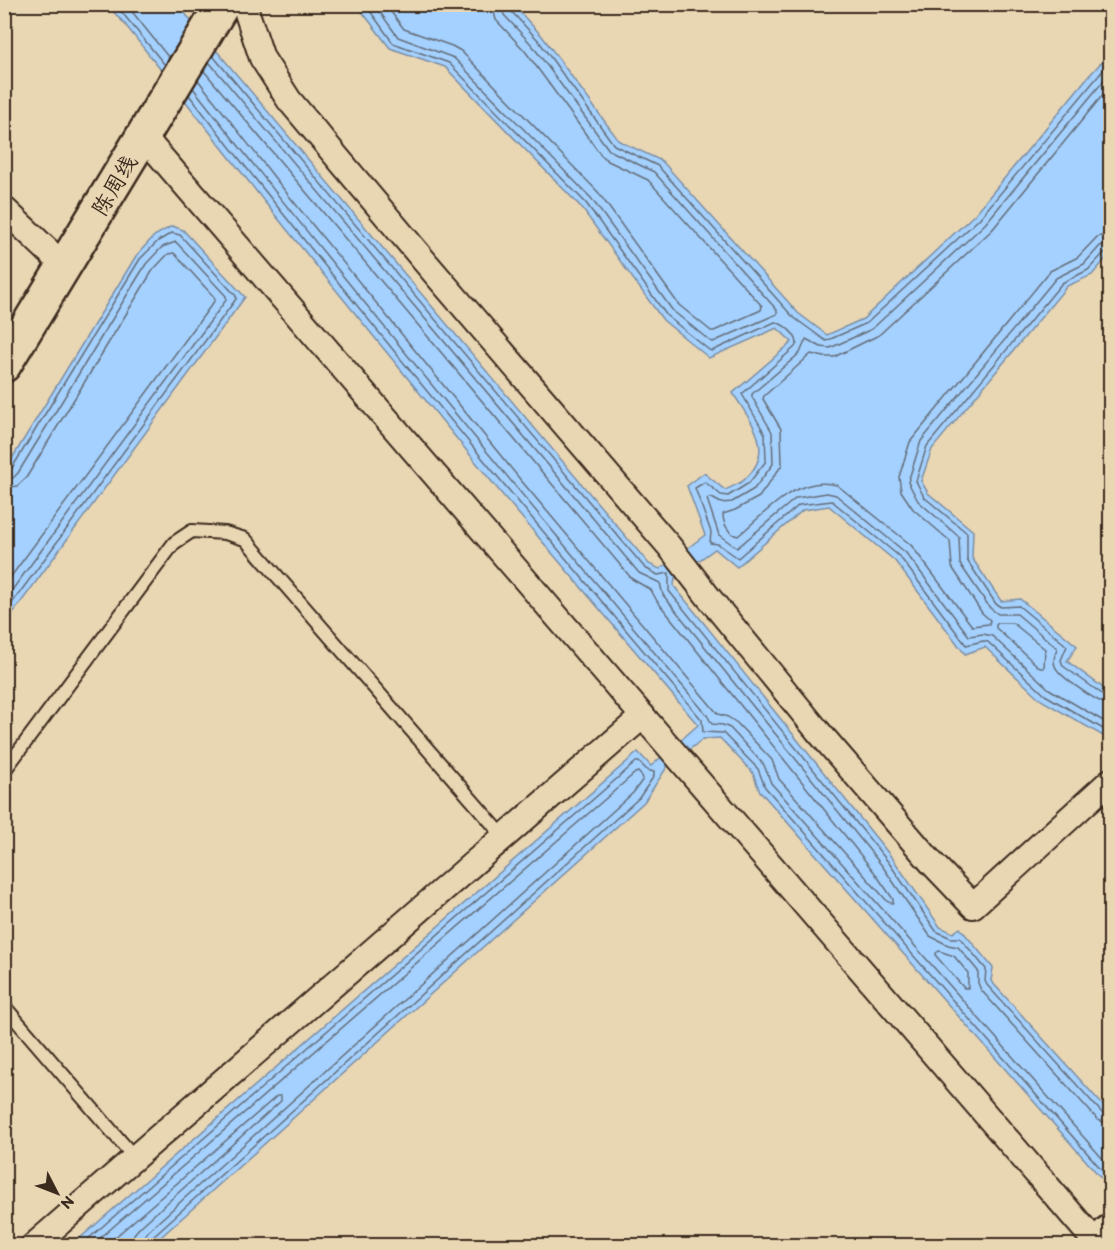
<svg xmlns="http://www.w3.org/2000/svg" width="1115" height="1250" font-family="Itim,'LXGW WenKai TC',sans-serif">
<rect width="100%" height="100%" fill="#e9d6b3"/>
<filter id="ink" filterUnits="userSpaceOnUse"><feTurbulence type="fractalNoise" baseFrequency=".0167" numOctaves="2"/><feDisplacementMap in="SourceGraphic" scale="12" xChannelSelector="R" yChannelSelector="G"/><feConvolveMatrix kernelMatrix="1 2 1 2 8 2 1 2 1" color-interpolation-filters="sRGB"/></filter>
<g filter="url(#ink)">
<!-- water -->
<g fill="#a4d1ff" stroke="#7a8ea5" stroke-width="1.5">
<path d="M107,5H178L649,564L660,569L705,535L687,486L704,473L725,490C731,487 740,484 745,479C777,450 750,421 733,393L792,342L777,328L709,358L663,320L581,207L445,67L390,48L357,5H513L542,36L619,141L662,161L798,313L827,335L863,319L975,214L1087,78L1110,53V254L1092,275L1067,286L932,449L921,481L928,493L973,531L972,558L1001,601L1020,599L1077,646L1067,661L1110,693V740L1041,700L985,647L965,654L895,561L829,506L803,510L737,567L715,549L675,578L674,586L893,859L940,927L953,933L960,928L993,968L991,981L1110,1113V1188L759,790L753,773L720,738L703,739L667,767L644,802L152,1245L71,1246L638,752L651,766L698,725L501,493L271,210L124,23Z"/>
<path d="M172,226L183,230L245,297L5,624V470L136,256L154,236Z"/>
</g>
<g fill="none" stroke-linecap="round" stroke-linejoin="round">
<!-- shore -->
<g stroke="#656d78" stroke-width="1.5">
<path d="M115,4L165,65"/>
<path d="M126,4L169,58"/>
<path d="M365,4L393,43L449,63L586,203L667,316L709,350L712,351L775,322C784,324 796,334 797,343L795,347L742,394L765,434L766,461L749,483L728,496L721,495L705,482L695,488L711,532L710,543L718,544L738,558L799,505L832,501L900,557L966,645L983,641L988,642L1045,695L1110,733"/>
<path d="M374,4L398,37L454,58L591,198L673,311L710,341L713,342L777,314V310L654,172L609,150L532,45L504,15L501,4"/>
<path d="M385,4L404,29L452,46L461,51L598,192L679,305L711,331H714L761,310L762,306L648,180L608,161L601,155L525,51L496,20L492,4"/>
<path d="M509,4L510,10L538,40L614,145L658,166L793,317L826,341L867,323L979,219L1110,62"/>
<path d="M213,56L645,568L658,575L669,573V591L889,863L936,931L951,938H960L986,969L985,981L987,985L1103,1114L1110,1117"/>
<path d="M209,62L639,573L660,583L663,595L883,867L930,936L948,945L958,947L978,971V983L981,990L1098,1120L1110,1124"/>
<path d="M1110,73L985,224L872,329L830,348L821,347L806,339L800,353L752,394V397L772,432L773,464L754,489L732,502L721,503L710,497L707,499L719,535L737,548L796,498L827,493L836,495L906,553L969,636L983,634L992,636L1049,689L1110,725"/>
<path d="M198,80L289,196L519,478L718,714L728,717L737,723L772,760L779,779L888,902L893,903V899L875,873L657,601L651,590L632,579L204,71"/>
<path d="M1110,86L992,230L879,335L834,357H824L811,354L764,396L763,399L781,429L782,465L759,497L735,510L723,514C723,523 728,534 738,536C766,513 796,474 837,485L911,545L972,626L989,624L990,620L982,613L952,567L950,541L913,509L901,491L899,477L910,442L1050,271L1078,257L1097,237L1110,234"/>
<path d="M193,88C360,301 533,509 707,715L712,724L723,725L730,728L764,765L771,783L1110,1167"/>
<path d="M189,95C355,307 527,514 702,720L703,732L723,733L758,769L765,787L1110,1179"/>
<path d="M1110,243L1100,246L1084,264L1056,278L921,441L908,482L918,501L959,537L960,564L990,608L998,614H1017L1057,648C1056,654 1052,659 1055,666C1058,676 1100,704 1110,705"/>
<path d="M1110,251L1104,253L1088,270L1062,283L927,446L916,481L924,497L967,533V560L996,604L1001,607L1019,606L1067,646L1061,660L1063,666L1105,696L1110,697"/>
<path d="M4,472L12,468L140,259L158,241L172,233L180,235L236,296V299L4,614"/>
<path d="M4,479L13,478L18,473L146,264L162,247L176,242L226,296V300L4,601"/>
<path d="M4,488L17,486L26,478L153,270L168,254L174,253L214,297L215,300L4,586"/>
<path d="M998,623H1013L1045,649L1044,668H1040L996,628V625Z"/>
<path d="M939,951L954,956L968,973V988H964L936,956V953Z"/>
<path d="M80,1246L636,762H639L647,770L654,772V776L639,798L151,1238L149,1246"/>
<path d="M91,1246L635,773L638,772L642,776L643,779L633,793L146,1233L143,1238L141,1246"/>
<path d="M105,1246L277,1096H281V1101L140,1227L134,1234L132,1246"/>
</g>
<!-- lane casing -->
<g stroke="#3b2a1e" stroke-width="16">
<g id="lane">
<path d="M4,771L174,543L192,531L225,533L245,539L504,837"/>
<path d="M4,1006L134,1157"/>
</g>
</g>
<!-- street casing -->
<g stroke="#3b2a1e" stroke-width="28">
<g id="street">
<path d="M244,4L262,58L289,100L426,263L669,546L710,599L817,730L931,862L973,906L1110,781"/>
<path d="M143,136L1099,1246"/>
<path d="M4,209L64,266"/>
<path d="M33,1246L643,716"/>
</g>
</g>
<!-- secondary casing -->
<g stroke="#3b2a1e" stroke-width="38">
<g id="secondary">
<path d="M4,365L223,4"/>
<path d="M1095,1246L1110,1232"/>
</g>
</g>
<!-- lane -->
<use href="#lane" stroke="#e9d6b3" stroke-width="12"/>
<!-- street -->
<use href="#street" stroke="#e9d6b3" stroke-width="24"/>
<!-- secondary -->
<use href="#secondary" stroke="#e9d6b3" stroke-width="33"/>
</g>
</g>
<g text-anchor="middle" stroke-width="5" stroke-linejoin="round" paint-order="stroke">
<!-- street labels -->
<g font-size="22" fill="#3b2a1e" stroke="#e9d6b3">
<text transform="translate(114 185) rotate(-59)" y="8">陈周线</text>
</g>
</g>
<!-- margin -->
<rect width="1115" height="1250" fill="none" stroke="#e9d6b3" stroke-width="24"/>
<rect x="12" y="12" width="1091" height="1226" fill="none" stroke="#3b2a1e" stroke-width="2" filter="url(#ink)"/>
<!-- north arrow -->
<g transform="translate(57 1193) rotate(132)" stroke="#e9d6b3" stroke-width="4.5" paint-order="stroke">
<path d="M0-4.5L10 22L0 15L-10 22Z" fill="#3b2a1e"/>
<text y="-9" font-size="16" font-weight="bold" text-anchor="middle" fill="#3b2a1e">N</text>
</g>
</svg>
